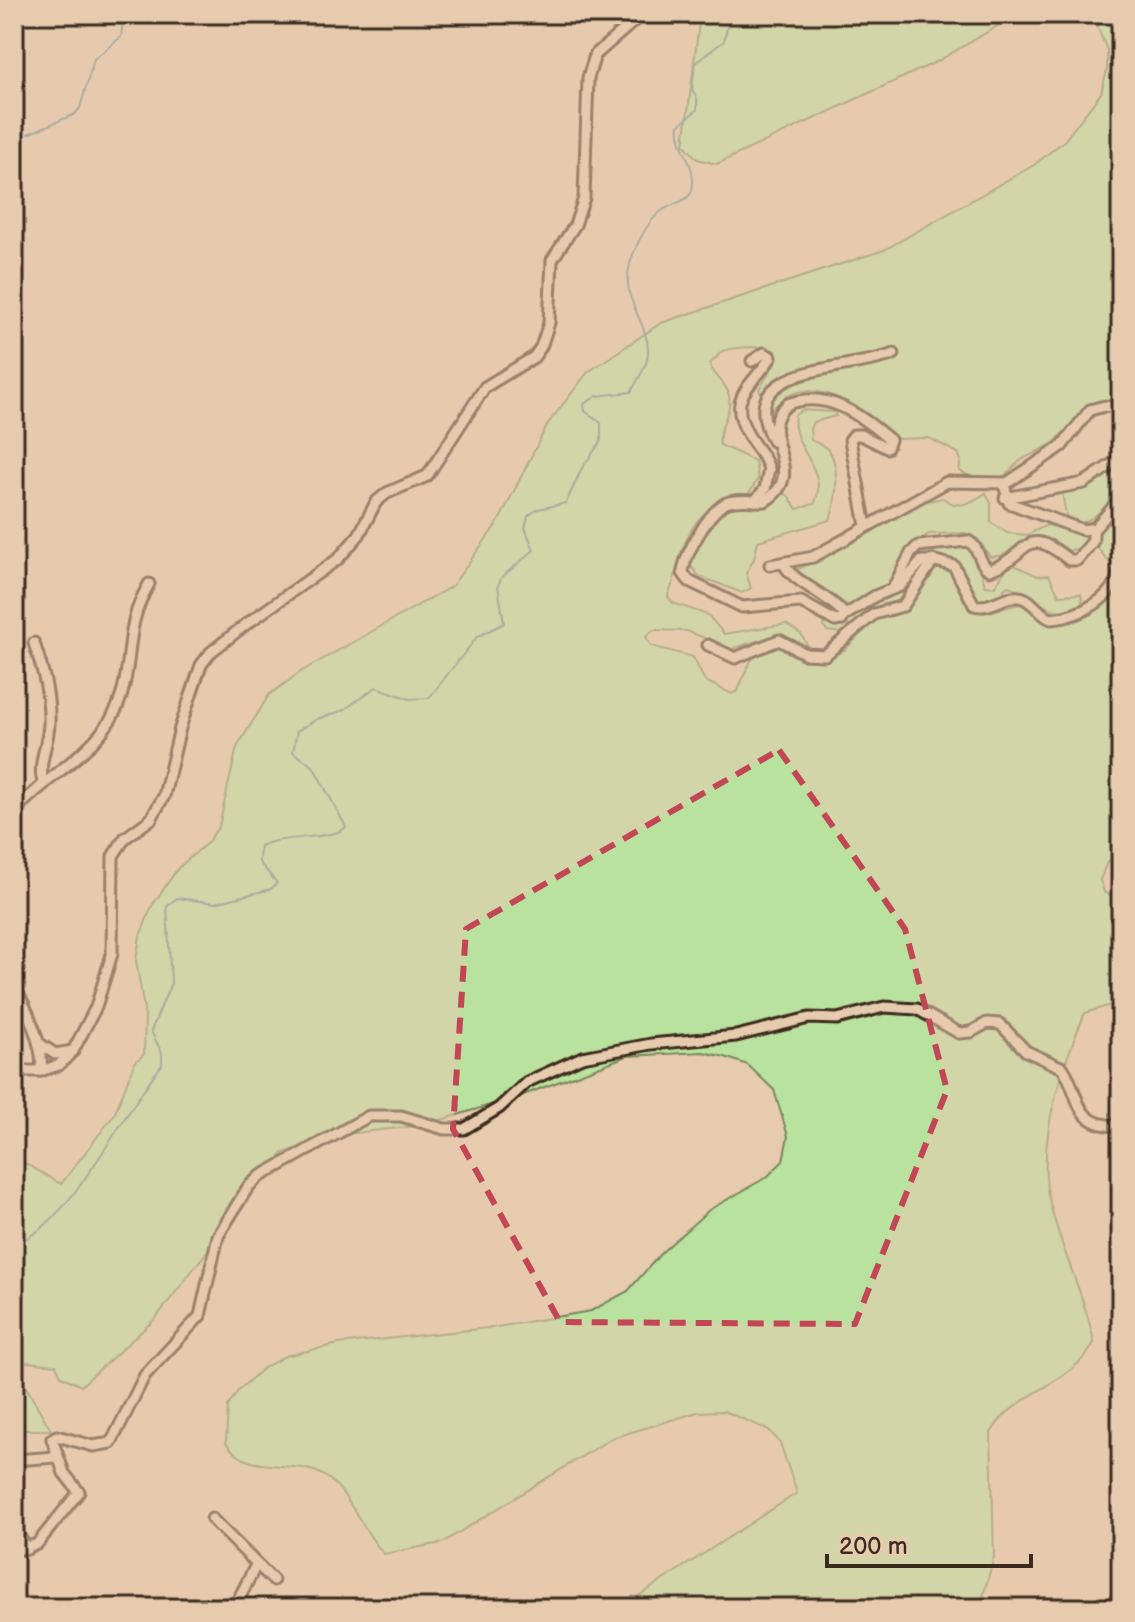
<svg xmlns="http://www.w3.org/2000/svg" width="1135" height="1622" font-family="'Balsamiq Sans',sans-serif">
<rect width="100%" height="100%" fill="#e7cbae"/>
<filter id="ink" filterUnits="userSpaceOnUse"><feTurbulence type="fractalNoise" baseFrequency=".0125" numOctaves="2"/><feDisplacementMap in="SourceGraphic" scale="16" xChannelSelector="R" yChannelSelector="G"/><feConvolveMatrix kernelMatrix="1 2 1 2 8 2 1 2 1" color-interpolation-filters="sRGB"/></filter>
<g filter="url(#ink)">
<!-- green -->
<g fill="#b9e29e" stroke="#7a865e" stroke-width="2">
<path d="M700,14H1018L938,61L717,164L697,159L684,144Z"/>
<path d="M1092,14H1121V402L1100,400L1089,404L1054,443L1021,460L1003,477H972L959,471L961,460L958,453L929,438L896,439C874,416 824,379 790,395C782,398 777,406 770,410L759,389L776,362V351C766,345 734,347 722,351L710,364C713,377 727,382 729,396C732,414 717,427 720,445L755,461L758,479L748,495C697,501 685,535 674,579C673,586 669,590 668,597L673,603L708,615L724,634L786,624L801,634L808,646C773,630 765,639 731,649L687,631L653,630L646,637L651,646L693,657L705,681L732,694L738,691C747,669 750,647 779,647L804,661L830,659L847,648L874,619L908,610L931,571L945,567L952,569L969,610L984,613L1020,604C1030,608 1037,618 1046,622C1073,633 1107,604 1121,585V854L1107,862L1100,880L1104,892L1121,903L1116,918L1121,925V1002L1085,1013C1062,1066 1035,1144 1050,1203C1061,1251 1085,1295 1094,1343C1072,1385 1015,1391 991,1433L994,1557L980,1608H620L797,1493L780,1443L769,1430L724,1411L698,1412L612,1438L442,1543L384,1554C360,1529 349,1490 323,1475C289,1457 251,1478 226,1443L228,1406L238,1391L262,1369L285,1356L339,1344L497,1327L591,1311L628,1291L662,1252L709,1210L767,1177L783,1161L788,1136L774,1090L748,1065L725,1057L703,1052L627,1056L526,1094L425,1125L337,1135L283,1153L155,1319L81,1386L61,1376L56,1365L26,1362L18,1373L51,1430H14V1157L61,1184L114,1115L135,1062L144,1054L145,1016L136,960L140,936L152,906L178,868L207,843L219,826L237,747L269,695L302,671L452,586L499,521L547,425L588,372L661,323L884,250L1034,165L1064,141L1101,93L1107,70V50Z"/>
<path d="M802,410L834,412L836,416L813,422L810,429L811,440C816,443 824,445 828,450C841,464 836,504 830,520L758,541L754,559L746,573L751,588L742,593L699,576L690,565C697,539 716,505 747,505C764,504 768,505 781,493L788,495L797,509L814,504C831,471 789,446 795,415Z"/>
<path d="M1121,464C1121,495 1105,514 1076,526L1067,521L1062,492L1093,485Z"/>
<path d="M986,493L991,503V522L1007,533L1027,535L1047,525L1084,533L1087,540L1083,547L1069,551C1030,518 1023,557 990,557L978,539L965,533L929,534L907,549L898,570L886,585L850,607L796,570L837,551L863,530L924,502L943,498C959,511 972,502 986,493Z"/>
<path d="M1121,507V558L1112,566L1097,547L1100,529Z"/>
<path d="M965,544L977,555L985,586L994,587L1007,568L1014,565L1038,576L1049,575L1059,595L1081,594L1083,606C1049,621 1037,596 1008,586L1004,589V597L981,601L969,589L959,565C937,553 928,557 908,568L922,549Z"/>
<path d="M924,566L899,604L852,629L841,633L827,631L824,627L825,621L853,617L879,598L901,590Z"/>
</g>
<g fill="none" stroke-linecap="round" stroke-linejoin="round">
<!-- stream -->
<g stroke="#61888f" stroke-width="2">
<path d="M14,140L75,114L80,108L94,59L121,37L123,21L130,14"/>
<path d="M14,1243C68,1230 124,1109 162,1065V1053L151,1031L171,983L167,906L177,898L215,903L271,889L277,883L259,862L260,846C281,835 335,840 346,827L313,766L293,752L297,731L317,719L344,710L376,687L410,699L429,698L477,637L504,623L498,586L501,578L534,550L525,528L528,516L538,509L566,503L581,470L601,441V423L585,411L584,404L597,396L631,392C637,381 648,365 648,352C649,326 625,303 628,275C630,255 646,221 663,210C673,203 689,202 692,190C698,164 676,148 679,125L697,110V98L692,90L695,63L724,41L730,14"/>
</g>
<!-- minor casing -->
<g stroke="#3b2a1e" stroke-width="15">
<g id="minor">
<path d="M752,361L764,353L771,357C752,387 725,396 749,436C756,448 765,456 769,469L765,489L755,501"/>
<path d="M773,441C730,362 850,372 894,354"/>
<path d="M1004,484L1009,503L1083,530L1095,528L1121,498"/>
<path d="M1005,498L1084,483L1121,458"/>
<path d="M932,560L954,566L974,605C991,610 1002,595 1019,597C1032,598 1039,615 1051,619C1081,616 1113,600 1121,568"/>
<path d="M784,564C792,582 828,594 844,614L842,620L835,621L801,602L742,607L689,581L683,573C684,555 710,510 726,503C738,498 753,502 765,501C812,472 751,433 788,404C828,389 861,416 890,440L887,448L861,435H854L850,440L866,526"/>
<path d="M770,565L813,557L947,482L1007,483L1062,446L1090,410L1105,406L1121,409"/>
<path d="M893,588L911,553L918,546L968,541C981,548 978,565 990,570C1030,556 1022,522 1069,560H1077L1093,541V529"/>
<path d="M708,645L735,658L779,640L806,654L825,655L874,614L903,606L933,561H922L900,586L875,596L844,616"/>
<path d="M44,784C73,760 110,735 121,697C134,655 124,627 149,584"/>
<path d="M14,817L21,804L44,784C36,766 49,743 49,723C50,695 43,670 34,643"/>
<path d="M14,988C25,1002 47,1054 40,1071"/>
<path d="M40,1044L55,1054L73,1051"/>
<path d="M14,1071H40L59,1065L73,1051L96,1007L112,954L113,856L125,838L151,819L164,796L180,728L201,665L211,652L245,625L338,559L359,535L376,502L387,493L427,476L485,387L534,357L541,347L549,323L552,260L575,225L584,198L588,78L595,55L642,14"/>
<path d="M14,1460L57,1457"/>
<path d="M212,1519L273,1580"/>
<path d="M14,1528L27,1549"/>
<path d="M14,1551L37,1544L79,1492L64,1473L52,1439L57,1436L93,1446L111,1443L145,1375L200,1316L218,1236L248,1187L259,1177L369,1116H401L444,1129H464L499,1108L527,1082L582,1057L651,1044L736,1036L809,1018L837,1019L884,1007L917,1009L959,1033L971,1032L987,1023L1000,1024L1026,1051L1063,1068C1082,1098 1072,1126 1121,1126"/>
<path d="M234,1608L256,1565"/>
</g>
</g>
<!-- minor -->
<use href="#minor" stroke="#e7cbae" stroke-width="9"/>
</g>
</g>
<!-- marked area -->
<path d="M0 0H1135V1622H0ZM779,750L905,929L947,1090L855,1324L560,1322L453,1129L466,929Z" fill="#e7cbae" fill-opacity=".55" fill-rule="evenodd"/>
<path fill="none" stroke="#c24655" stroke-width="6" stroke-dasharray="16 10" stroke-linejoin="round" d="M779,750L905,929L947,1090L855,1324L560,1322L453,1129L466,929Z"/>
<!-- margin -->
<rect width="1135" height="1622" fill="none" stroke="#e7cbae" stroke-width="48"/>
<rect x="24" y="24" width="1087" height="1574" fill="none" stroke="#3b2a1e" stroke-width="3" filter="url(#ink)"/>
<!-- scale -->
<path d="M827 1554v12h204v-12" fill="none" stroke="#3b2a1e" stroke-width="4"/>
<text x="839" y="1554" font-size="24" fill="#3b2a1e" stroke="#e7cbae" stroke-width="6" paint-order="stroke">200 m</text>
</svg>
